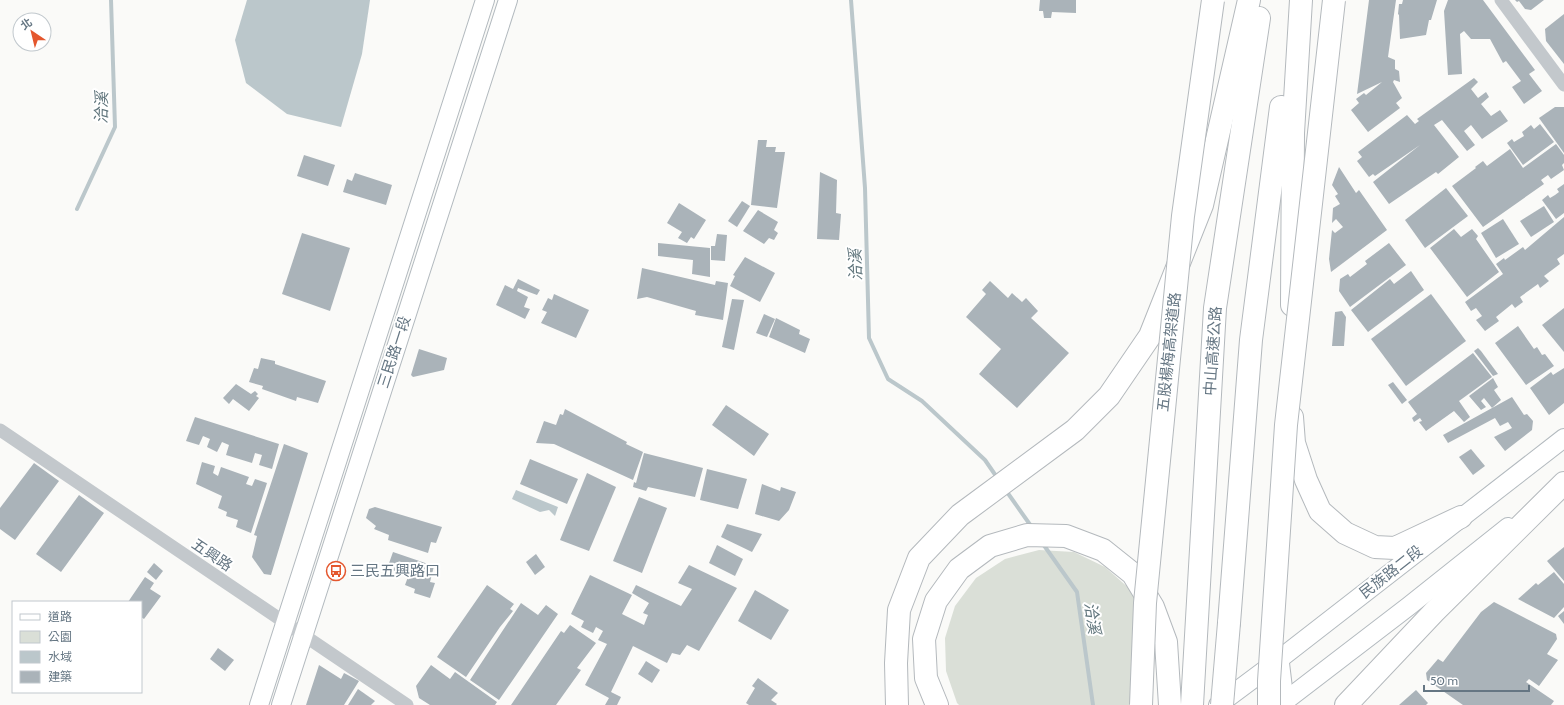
<svg xmlns="http://www.w3.org/2000/svg" width="1564" height="705" font-family="Cabin,'Noto Sans TC',sans-serif">
<rect width="100%" height="100%" fill="#fafaf8"/>
<!-- green -->
<path fill="#dadfd7" d="M1039,550L1074,552L1105,567L1131,590L1146,621L1135,705H959L957,703L946,671L945,638L955,606L976,578L1005,559Z"/>
<!-- water -->
<g fill="#bbc7cb">
<path d="M247,0H370L362,54L341,127L287,114L246,83L235,40Z"/>
<path d="M516,490L558,507L555,516L549,510L540,512L512,499Z"/>
</g>
<g fill="none" stroke-linecap="round" stroke-linejoin="round">
<!-- stream -->
<g stroke="#bbc7cb" stroke-width="4">
<path d="M851,0L865,188L869,338L888,379L922,401L985,460L996,476"/>
<path d="M77,209L115,127L111,0"/>
<path d="M1007,492L1031,526"/>
<path d="M1043,544L1077,592L1093,705"/>
</g>
</g>
<!-- building -->
<g fill="#aab3b9">
<path d="M1040,0H1076V13L1052,12L1051,18H1044L1043,11H1039Z"/>
<path d="M1369,0H1396L1388,57L1395,60V69L1399,71L1400,82L1394,80L1393,82L1402,98L1396,103L1400,108L1368,132L1351,110L1359,103L1356,99L1364,93L1366,95L1382,82L1357,94Z"/>
<path d="M1403,0H1437L1431,20H1429L1426,35L1400,39L1399,15L1398,14L1399,4H1402Z"/>
<path d="M1448,0H1483L1535,70L1529,74L1542,91L1524,104L1512,87L1521,81L1506,61L1503,63L1490,39H1471L1464,31L1460,34L1462,74L1448,75L1444,11Z"/>
<path d="M1515,0H1544L1531,10L1525,9L1519,1L1517,2Z"/>
<path d="M1564,14V64L1546,41L1545,29Z"/>
<path d="M1474,78L1478,82L1471,89L1478,98L1486,92L1489,97L1481,104L1491,116L1500,110L1508,121L1482,139L1471,125L1464,131L1475,145L1467,151L1442,120L1434,125L1459,157L1438,174L1436,172L1389,204L1373,182L1420,145L1375,176L1373,174L1369,177L1357,161L1362,157L1358,152L1407,115L1415,124L1419,121L1417,119Z"/>
<path d="M1555,107H1564V153L1539,118Z"/>
<path d="M1540,124L1554,142L1523,165L1507,143L1512,139L1514,142L1524,136L1522,132L1531,125L1534,129Z"/>
<path d="M758,140H767L766,147H776L775,152H785L777,208L751,205Z"/>
<path d="M1556,144L1564,155V163L1562,165L1564,170L1551,179L1548,175L1541,180L1544,184L1483,227L1452,186L1476,168L1475,167L1483,161L1487,166L1510,149L1523,168Z"/>
<path d="M304,155L335,165L328,186L297,176Z"/>
<path d="M1339,167L1356,193L1359,190L1387,230L1331,272L1329,259L1332,230L1335,233L1343,227L1336,219L1332,223L1333,208L1340,204L1335,196L1338,194L1332,185Z"/>
<path d="M820,172L837,180L836,213L841,214L839,240L817,239Z"/>
<path d="M355,173L392,185L386,205L343,192L347,179L352,181Z"/>
<path d="M1564,184V213L1556,219L1542,200L1548,195L1550,198L1555,195L1559,192L1557,189Z"/>
<path d="M1446,188L1468,216L1425,248L1405,220Z"/>
<path d="M742,201L750,206L737,227L728,221Z"/>
<path d="M679,203L706,220L694,239L691,237L687,243L678,238L682,232L667,223Z"/>
<path d="M1544,206L1554,222L1531,237L1520,221Z"/>
<path d="M758,210L778,222L774,230L778,233L774,240L769,238L764,244L743,231Z"/>
<path d="M1564,217V254L1557,259L1560,264L1544,276L1549,281L1540,288L1538,284L1520,297L1523,302L1515,308L1512,304L1496,317L1499,321L1485,331L1476,320L1482,316L1476,308L1471,311L1465,302L1503,274L1496,264L1504,258L1505,260L1523,247L1525,250Z"/>
<path d="M1503,219L1519,244L1496,258L1481,233Z"/>
<path d="M1454,229L1461,237L1472,229L1478,236L1476,239L1499,272L1467,297L1430,248Z"/>
<path d="M302,233L350,248L330,311L282,294Z"/>
<path d="M717,234L727,235L725,261L711,260V246H715Z"/>
<path d="M658,243L710,248V277L692,274L693,260L658,256Z"/>
<path d="M1389,243L1406,265L1350,307L1339,291L1340,279L1348,274L1350,277L1367,264L1365,261Z"/>
<path d="M745,257L775,273L760,302L730,286L735,276L733,275Z"/>
<path d="M642,268L715,285L716,281L728,283L723,320L695,315L696,311L647,297L637,299Z"/>
<path d="M1411,271L1424,290L1368,332L1351,310L1390,279L1394,284Z"/>
<path d="M518,279L540,290L537,295L518,288L517,291L528,297L524,307L530,309L525,319L496,305L505,285L513,289Z"/>
<path d="M990,281L1008,298L1012,293L1022,302L1026,298L1038,311L1031,318L1069,353L1017,408L979,374L1001,349L966,317L986,294L982,290Z"/>
<path d="M554,294L589,310L576,338L541,323L547,312L542,310L548,298L552,300Z"/>
<path d="M1431,294L1466,341L1406,386L1371,339Z"/>
<path d="M732,299L744,300L734,350L722,347Z"/>
<path d="M1564,308V352L1542,325Z"/>
<path d="M1342,311L1346,317L1344,346H1332L1335,312Z"/>
<path d="M764,314L775,319L767,337L756,333Z"/>
<path d="M776,318L800,330L799,334L810,339L805,353L769,337Z"/>
<path d="M1518,326L1534,349L1537,347L1542,355L1545,354L1554,366L1526,385L1495,343Z"/>
<path d="M1478,348L1481,351L1498,374L1493,376L1474,351Z"/>
<path d="M419,349L447,358L444,370L413,377L411,375Z"/>
<path d="M1473,353L1492,377L1459,401L1470,417L1464,422L1454,411L1426,431L1419,422L1422,421L1420,418L1414,422L1412,418L1417,414L1408,402Z"/>
<path d="M261,358L275,361V364L326,381L318,403L297,397L296,401L262,389L263,386L249,382L254,368L258,369Z"/>
<path d="M1564,368V403L1549,415L1530,388L1551,372L1553,375Z"/>
<path d="M1493,378L1498,387L1494,390L1501,400L1492,408L1484,398L1481,401L1486,407L1481,410L1469,396Z"/>
<path d="M1393,382L1407,400L1402,404L1388,385Z"/>
<path d="M236,384L251,394L255,391L258,394L256,396L259,398L249,411L233,399L229,404L223,398Z"/>
<path d="M1512,397L1524,415L1527,414L1533,421L1532,430L1505,451L1494,437L1512,428L1508,422L1500,426L1495,418L1448,443L1443,435Z"/>
<path d="M726,405L769,434L754,456L712,425Z"/>
<path d="M565,409L627,442L626,444L643,452L633,480L554,444L536,443L544,421L556,425L560,414L563,415Z"/>
<path d="M195,417L279,444L272,469L259,465L262,455L255,453L252,463L226,455L229,445L222,442L217,452L207,447L210,439L203,436L199,445L186,441Z"/>
<path d="M284,444L308,453L271,575L264,574L252,557L257,536L254,535Z"/>
<path d="M1471,449L1485,466L1473,475L1459,457Z"/>
<path d="M644,453L703,468L695,497L648,487L646,491L633,487L634,482L636,483Z"/>
<path d="M530,459L578,479L567,504L520,484Z"/>
<path d="M202,462L215,466L213,473L218,476L221,467L249,477L246,484L252,486L255,479L267,483L251,533L236,527L238,520L226,516L227,512L218,508L222,496L196,484Z"/>
<path d="M34,463L59,481L15,540L0,529V508Z"/>
<path d="M707,469L747,479L738,509L700,500Z"/>
<path d="M587,473L616,487L589,551L560,540Z"/>
<path d="M762,484L780,491L781,487L796,492L789,510L779,521L755,514Z"/>
<path d="M79,495L104,513L61,572L36,554Z"/>
<path d="M639,497L667,508L642,573L613,561Z"/>
<path d="M375,507L442,527L436,543L431,542L428,553L388,540L389,535L374,529L376,526L366,518L369,509Z"/>
<path d="M727,524L762,534L752,552L721,537Z"/>
<path d="M717,545L743,559L735,576L709,563Z"/>
<path d="M1564,547V581L1547,561Z"/>
<path d="M393,552L434,566L430,582L435,583L430,598L414,593L415,589L405,585L408,577L393,570L394,568L388,566Z"/>
<path d="M536,554L545,567L535,575L526,562Z"/>
<path d="M154,563L163,571L156,580L147,572Z"/>
<path d="M689,565L737,588L699,651L687,645L680,655L672,653L667,663L633,646L611,692L621,697L617,705H605L609,698L585,685L607,644L598,640L603,631L596,627L593,633L581,627L584,621L571,614L590,575L632,595L622,614L644,625L648,615L643,613L649,603L632,593L636,585L681,606L692,589L678,583Z"/>
<path d="M1554,572L1564,584V607L1554,618L1518,599L1536,583L1538,585Z"/>
<path d="M145,577L154,583L150,589L161,596L144,619L141,617V602H128Z"/>
<path d="M487,585L514,604L510,609L513,611L500,627L466,677L437,657Z"/>
<path d="M755,590L789,610L771,640L738,621Z"/>
<path d="M1494,602L1556,634L1557,639L1547,654L1558,660L1539,686L1529,679L1526,682L1554,701L1551,705H1463L1427,680L1426,673L1438,659L1443,662L1481,612Z"/>
<path d="M521,603L538,615L546,605L558,614L499,700L470,680Z"/>
<path d="M1564,611V624L1558,616Z"/>
<path d="M570,625L596,643L577,668L581,670L556,705H511L561,631L564,633Z"/>
<path d="M218,648L234,660L225,671L210,659Z"/>
<path d="M646,661L660,670L652,683L638,674Z"/>
<path d="M319,665L341,679L344,673L359,681L344,705H306Z"/>
<path d="M431,665L450,679L455,672L497,702L495,705H430L419,698L416,686Z"/>
<path d="M758,678L778,693L771,700L777,704L776,705H749L746,703L755,688L752,686Z"/>
<path d="M358,689L375,701L371,705H348Z"/>
<path d="M1416,690L1428,703L1426,705H1399Z"/>
</g>
<g fill="none" stroke-linecap="round" stroke-linejoin="round">
<!-- secondary casing -->
<g stroke="#b3babf" stroke-width="20">
<g id="secondary">
<path d="M259,705L485,0"/>
<path d="M281,705L508,0"/>
<path d="M1218,705L1277,661L1564,438"/>
<path d="M1280,705L1409,606L1508,527"/>
</g>
</g>
<!-- highway casing -->
<g stroke="#b4b9bd" stroke-width="24">
<g id="highway">
<path d="M1292,305L1293,133L1301,0"/>
<path d="M1292,417L1294,443L1306,480L1320,511L1345,533L1375,547L1395,548L1461,517"/>
<path d="M1229,623L1251,340L1281,107"/>
<path d="M1277,655L1283,705"/>
<path d="M897,705L896,663L899,610L919,558L960,515L1075,430L1109,396L1150,336L1202,205L1249,0"/>
<path d="M937,705L926,678L924,639L936,601L959,569L990,546L1027,535L1066,536L1103,550L1133,574L1153,607L1166,642L1170,705"/>
<path d="M1192,705L1215,308L1259,18"/>
<path d="M1346,705L1434,612L1564,483"/>
</g>
</g>
<!-- street -->
<g stroke="#c3c8cc" stroke-width="13">
<path d="M1501,0L1564,85"/>
<path d="M0,430L407,705"/>
</g>
<!-- secondary -->
<use href="#secondary" stroke="#fff" stroke-width="18"/>
<!-- highway -->
<use href="#highway" stroke="#fff" stroke-width="22"/>
<!-- highway-bridge casing -->
<g stroke="#b4b9bd" stroke-width="24" stroke-linecap="butt">
<g id="highway-bridge">
<path d="M1141,705L1145,603L1183,216L1213,0"/>
<path d="M1222,705L1229,623"/>
<path d="M1269,705V681L1286,425L1334,0"/>
</g>
</g>
<!-- highway-bridge -->
<use href="#highway-bridge" stroke="#fff" stroke-width="22"/>
</g>
<!-- icons -->
<defs>
<g id="bus-ring" transform="scale(1)"><circle r="9.5" fill="#fff" stroke="#e4572e" stroke-width="1.5"/><path d="M-5-6H5V4H4V6H2V4H-2V6H-4V4H-5ZM-3.5-4V0h7V-4ZM-3.5 1.2v1.5H-2V1.2ZM2 1.2v1.5H3.5V1.2Z" fill="#e4572e"/></g>
</defs>
<g fill-rule="evenodd">
<use href="#bus-ring" x="336" y="571"/>
</g>
<g text-anchor="middle" stroke-width="4" stroke-linejoin="round" paint-order="stroke">
<!-- street labels -->
<g font-size="15" fill="#657683" stroke="#fff">
<text transform="translate(1213 351) rotate(-86)" y="5">中山高速公路</text>
<text transform="translate(394 352) rotate(-72)" y="5">三民路一段</text>
<text transform="translate(1169 352) rotate(-84)" y="5">五股楊梅高架道路</text>
<text transform="translate(212 555) rotate(34)" y="5">五興路</text>
<text transform="translate(1391 572) rotate(-38)" y="5">民族路二段</text>
</g>
<!-- poi labels -->
<g font-size="15" fill="#657683" stroke="#fff" text-anchor="start">
<text x="350" y="576">三民五興路口</text>
</g>
<!-- water labels -->
<g font-size="16" font-style="italic" fill="#60757c" stroke="#fff">
<text transform="translate(101 108) rotate(-89)" y="6">洽溪</text>
<text transform="translate(855 265) rotate(-92)" y="6">洽溪</text>
<text transform="translate(1093 618) rotate(82)" y="6">洽溪</text>
</g>
</g>
<!-- legend -->
<rect x="12" y="601" width="130" height="92" fill="#ffffff" stroke="#c1c8cd"/>
<rect x="20" y="614" width="20" height="6" fill="#ffffff" stroke="#c1c8cd"/>
<text x="48" y="621" font-size="12" fill="#657683">道路</text>
<rect x="20" y="631" width="20" height="12" fill="#dadfd7" stroke="#c1c8cd"/>
<text x="48" y="641" font-size="12" fill="#657683">公園</text>
<rect x="20" y="651" width="20" height="12" fill="#bbc7cb" stroke="#c1c8cd"/>
<text x="48" y="661" font-size="12" fill="#657683">水域</text>
<rect x="20" y="671" width="20" height="12" fill="#aab3b9" stroke="#c1c8cd"/>
<text x="48" y="681" font-size="12" fill="#657683">建築</text>
<!-- north arrow -->
<g transform="translate(32 32) rotate(325)"><circle r="19" fill="#ffffff" stroke="#c1c8cd"/>
<path d="M0-3L7 15L0 10L-7 15Z" fill="#e4572e"/>
<text y="-6" font-size="11" font-weight="bold" text-anchor="middle" fill="#657683">北</text>
</g>
<!-- scale -->
<path d="M1424 685v6h105v-6" fill="none" stroke="#657683" stroke-width="2"/>
<text x="1430" y="685" font-size="12" fill="#657683" stroke="#ffffff" stroke-width="3" paint-order="stroke">50 m</text>
</svg>
